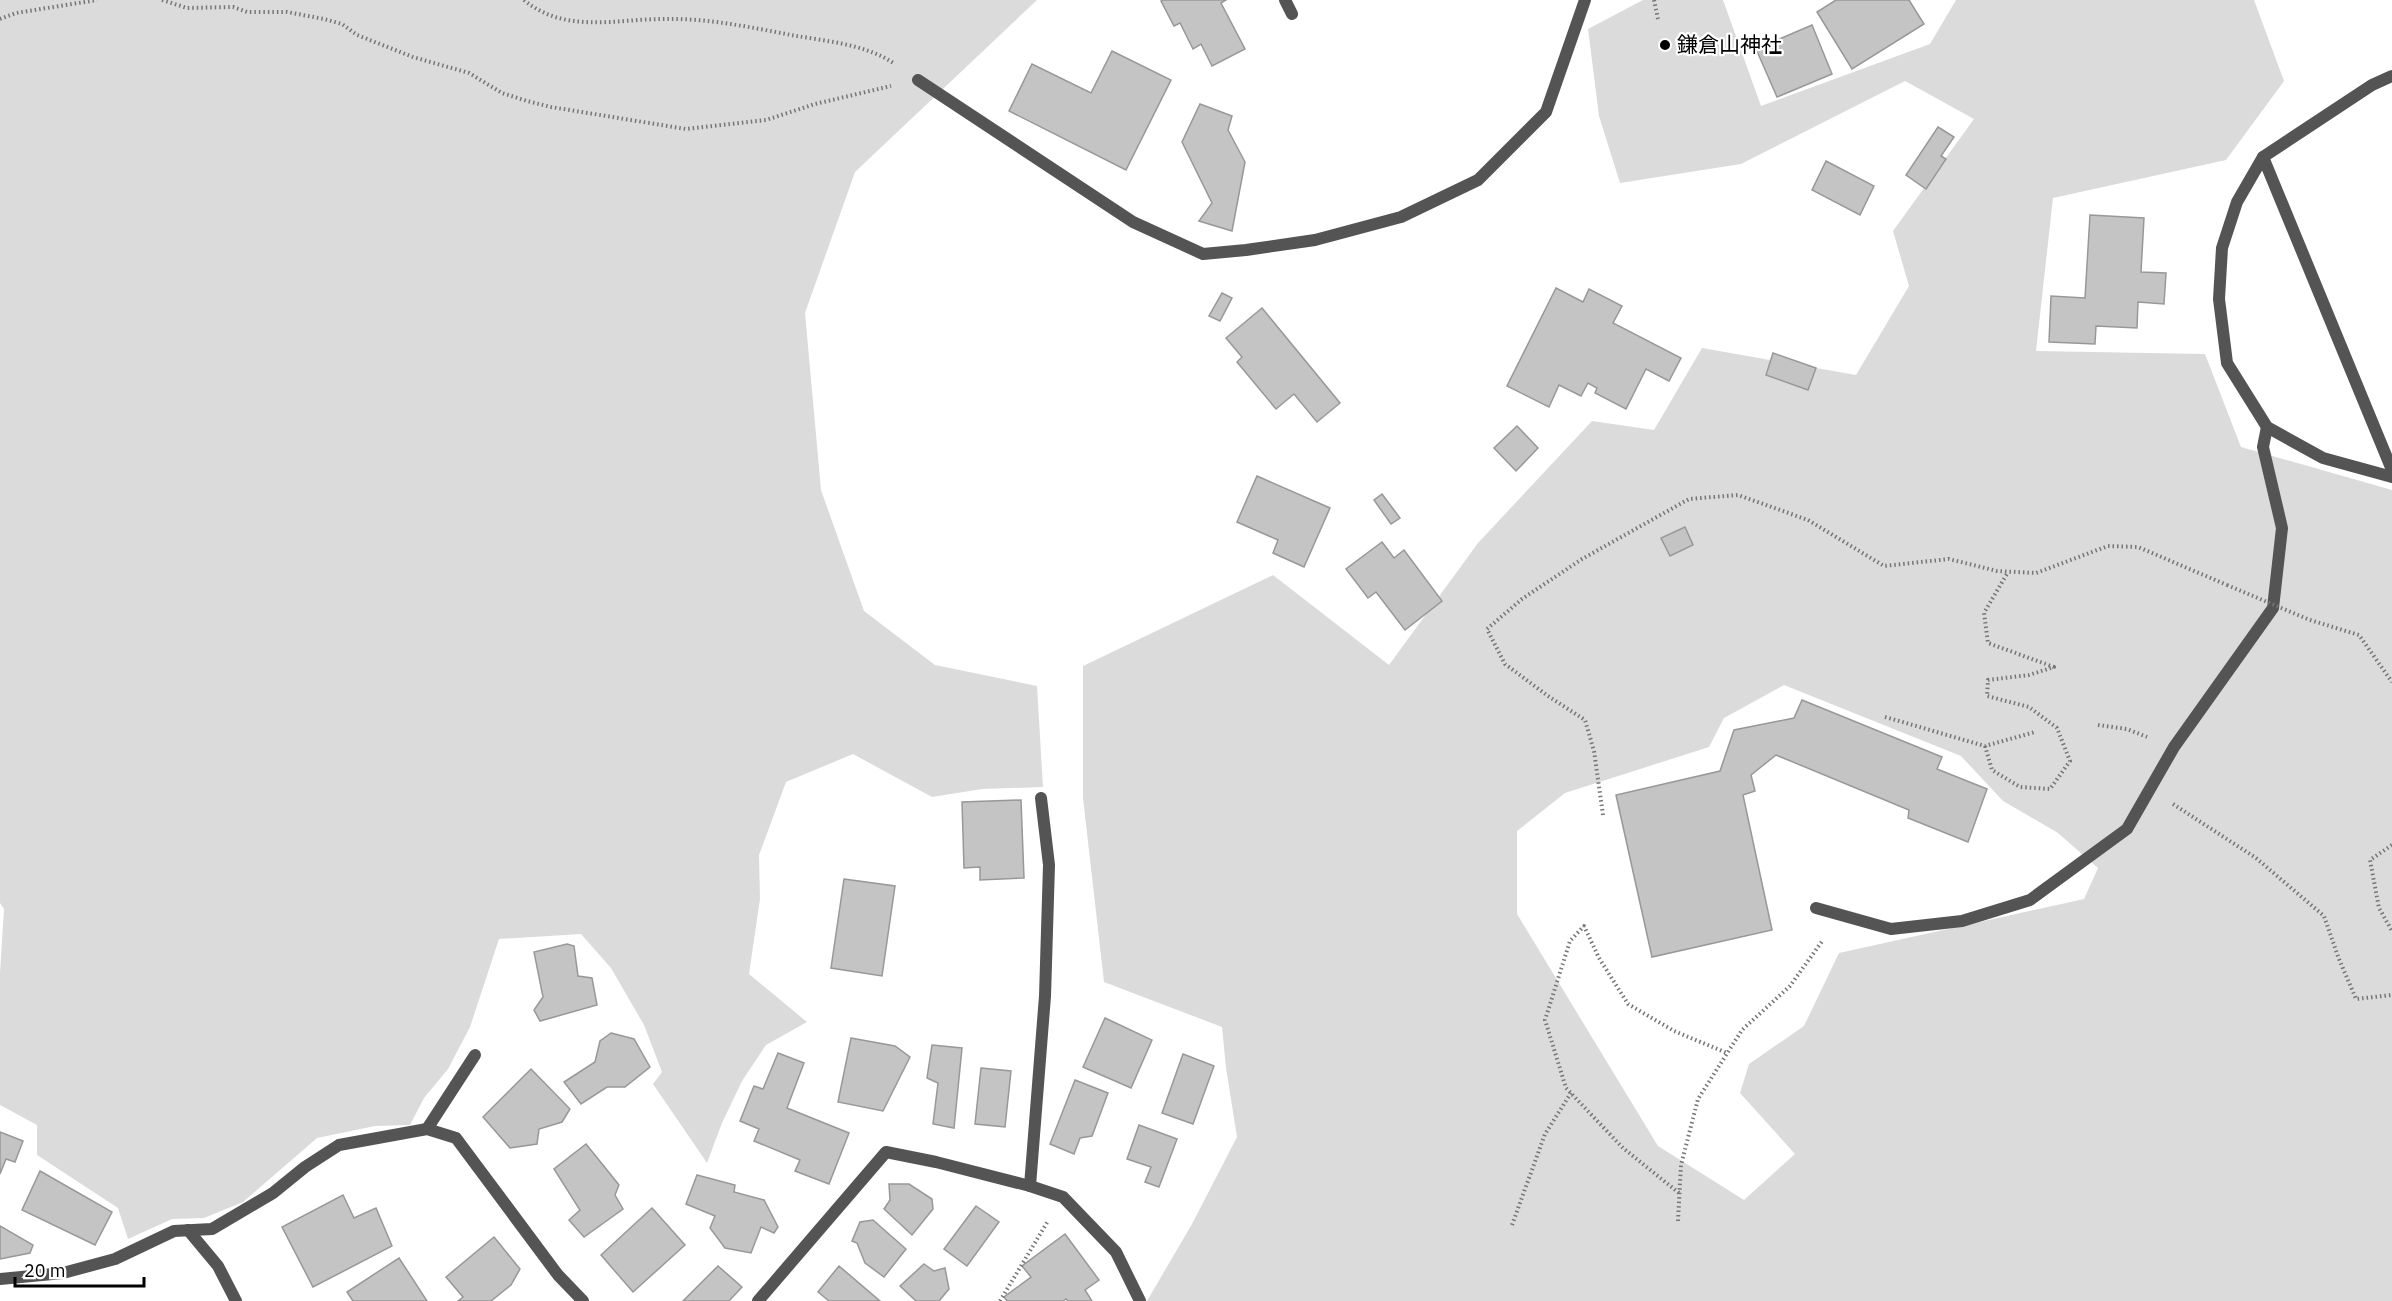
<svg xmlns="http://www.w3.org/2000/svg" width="2392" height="1301" font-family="'IBM Plex Sans','Noto Sans JP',sans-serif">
<rect width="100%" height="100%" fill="#fff"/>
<!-- green -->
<g fill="#dbdbdb" fill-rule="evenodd">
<path d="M0,0H1037L855,172L805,313L821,490L864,611L935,665L1037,686L1043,787L982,789L932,797L853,754L786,782L759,855L760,899L749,974L807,1022L766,1045L742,1081L722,1123L707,1163L653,1084L662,1072L644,1025L611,968L581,934L499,939L470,1027L448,1069L424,1098L410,1125L375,1126L317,1138L243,1202L204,1218L172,1219L128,1239L118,1208L37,1155V1125L0,1105V973L4,909L0,903Z"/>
<path d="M1643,0H1723L1761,106L1930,44L1956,0H2254L2284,81L2226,160L2053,198L2036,351L2205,354L2241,447L2392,490V1301H1147L1192,1224L1237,1137L1226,1068L1222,1027L1104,982L1083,798V666L1273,575L1389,665L1478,543L1592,421L1654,430L1702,348L1856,375L1909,286L1893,231L1974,119L1905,81L1741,164L1620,183L1599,116L1588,29ZM1784,685L1961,756L2003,801L2058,833L2098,868L2084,899L1839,953L1804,1026L1749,1064L1740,1093L1795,1154L1744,1200L1658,1146L1517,914V831L1565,793L1709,747L1724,718Z"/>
</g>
<!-- building -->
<g fill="#c4c4c4" stroke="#989898" stroke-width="1.5">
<path d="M1163,0H1226L1221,3L1245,49L1212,66L1201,44L1193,49L1180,23L1174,26L1161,1Z"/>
<path d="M1836,0H1909L1924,24L1852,69L1817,12Z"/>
<path d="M1812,25L1832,74L1777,97L1756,49Z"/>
<path d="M1112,51L1171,80L1126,170L1009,111L1032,64L1091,93Z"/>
<path d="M1200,104L1232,116L1228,130L1245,162L1232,231L1199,221L1212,203L1182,142Z"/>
<path d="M1938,127L1954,137L1941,156L1946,159L1926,189L1906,175Z"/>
<path d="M1826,161L1874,186L1860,215L1812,190Z"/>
<path d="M2090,215L2144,218L2141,272L2166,273L2164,304L2138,302L2137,328L2096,326L2095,344L2049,342L2051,296L2085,298Z"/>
<path d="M1556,288L1583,302L1589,289L1622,306L1613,323L1681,358L1669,381L1646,369L1626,409L1595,393L1597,388L1588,383L1581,396L1559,385L1549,407L1507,386Z"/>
<path d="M1222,293L1232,298L1220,321L1209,316Z"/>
<path d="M1262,308L1340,403L1317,422L1294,394L1276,409L1237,362L1242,357L1226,338Z"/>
<path d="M1773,353L1816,368L1808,390L1766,375Z"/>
<path d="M1517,426L1538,448L1516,471L1494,448Z"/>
<path d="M1257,476L1330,508L1304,567L1273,553L1278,540L1237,522Z"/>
<path d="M1382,494L1400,518L1391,524L1374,500Z"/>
<path d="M1685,527L1693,545L1670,556L1661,538Z"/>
<path d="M1382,542L1394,558L1404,550L1442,601L1405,630L1376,592L1368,598L1346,569Z"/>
<path d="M1802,700L1942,757L1937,769L1987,789L1968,842L1908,818L1909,810L1776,755L1751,775L1755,791L1743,795L1772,930L1652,957L1616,795L1720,771L1734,730L1794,718Z"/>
<path d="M1021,800L1024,878L980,880V867L964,868L962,802Z"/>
<path d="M844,879L895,886L882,976L831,968Z"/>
<path d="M567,944L574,946L578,976L592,978L597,1005L540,1021L534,1010L543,997L534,952Z"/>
<path d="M1105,1018L1152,1040L1131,1088L1083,1067Z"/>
<path d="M611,1033L634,1039L650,1067L625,1087H607L581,1104L564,1082L595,1062L600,1041Z"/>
<path d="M851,1038L895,1046L910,1057L883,1111L838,1102Z"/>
<path d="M932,1045L962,1048L954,1128L933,1124L938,1083L927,1078Z"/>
<path d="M778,1053L804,1063L787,1108L849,1133L829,1184L795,1171L800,1160L754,1141L759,1129L740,1121L754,1086L763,1089Z"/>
<path d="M1183,1054L1214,1066L1193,1124L1162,1113Z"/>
<path d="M981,1068L1011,1071L1005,1127L975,1124Z"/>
<path d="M531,1069L570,1109L562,1122L539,1129L537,1144L510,1148L483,1117Z"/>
<path d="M1075,1080L1108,1093L1092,1136L1080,1138L1074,1154L1050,1144Z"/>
<path d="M1139,1125L1177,1139L1159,1187L1145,1182L1151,1167L1127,1159Z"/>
<path d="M0,1132L23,1141L15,1162L6,1159L0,1174Z"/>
<path d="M586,1144L619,1185L615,1195L623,1209L584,1237L569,1220L580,1210L554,1169Z"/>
<path d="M40,1171L112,1212L95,1245L22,1210Z"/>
<path d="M697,1175L735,1185L734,1192L764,1200L778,1227L774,1233L761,1227L751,1253L725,1248L710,1228L715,1216L686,1204Z"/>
<path d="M889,1184H909L932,1199L933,1209L912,1235L884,1209L890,1200Z"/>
<path d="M343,1195L354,1218L376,1208L392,1246L313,1287L282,1227Z"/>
<path d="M976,1206L999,1222L967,1266L944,1249Z"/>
<path d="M652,1208L685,1245L633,1292L601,1255Z"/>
<path d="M873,1220L906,1249L884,1277L865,1263L857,1243L852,1241L860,1222Z"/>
<path d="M0,1226L33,1245L30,1253L0,1259Z"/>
<path d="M1065,1234L1099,1280L1085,1290L1092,1301H1068L1066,1299L1063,1301H1007L1004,1297L1031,1277L1022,1266Z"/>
<path d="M494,1237L520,1269L511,1285L491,1301H458L463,1297L446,1277Z"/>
<path d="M399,1258L427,1301H353L347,1292Z"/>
<path d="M924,1264L934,1271L945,1268L949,1289L939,1301H916L900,1286Z"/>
<path d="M718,1266L742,1287L729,1301H683Z"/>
<path d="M839,1266L880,1301H829L818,1292Z"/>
</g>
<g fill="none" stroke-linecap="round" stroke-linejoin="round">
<!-- path -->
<g stroke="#767676" stroke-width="4" stroke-dasharray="1.5 3" stroke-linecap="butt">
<path d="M162,0L187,8L233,7L247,12H287L324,19L342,24L357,35L413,57L469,73L502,93L527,101L551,107L686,129L766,120L815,104L891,86"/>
<path d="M524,0C565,34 615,19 664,19C706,18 750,27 791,35C825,41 866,44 895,64"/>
<path d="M1654,0L1658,19"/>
<path d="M0,19L16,13L97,0"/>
<path d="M2310,620L2359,635L2392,682"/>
<path d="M1885,717L1985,746L2035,732"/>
<path d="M2098,725L2127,729L2147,737"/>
<path d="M1985,746L1992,770L2020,787L2050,789L2070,761L2057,728L2029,707L1987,696L1988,680L2029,675L2054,667L1988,643L1984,613L2008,572"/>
<path d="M2173,804L2256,858L2324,916L2339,959L2356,999L2392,995"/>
<path d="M1603,815L1594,751L1585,720L1548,696L1505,664L1487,629L1522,599L1582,559L1689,499L1738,495L1808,520L1884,566L1949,559L1997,571L2036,573L2108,546L2138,547L2227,585"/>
<path d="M2392,845L2370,860L2379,908L2392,931"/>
<path d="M1679,1193L1623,1148L1566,1088L1545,1020L1570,941L1584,926L1599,958L1628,1004L1674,1031L1727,1053"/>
<path d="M1678,1221L1681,1165L1698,1099L1742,1030L1790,986L1823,940"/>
<path d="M1512,1225L1545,1134L1571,1093"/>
<path d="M1000,1301L1048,1221"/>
</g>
<!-- service -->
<g stroke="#545454" stroke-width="12">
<path d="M1285,0L1292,14"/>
<path d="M918,80L1133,222L1203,254L1246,250L1315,240L1401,217L1478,180L1546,112L1585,0"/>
<path d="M2263,157L2392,470"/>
<path d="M1816,908L1891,929L1962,921L2030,900L2127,829L2174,747L2273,608L2282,528L2263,447L2267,427"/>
<path d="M427,1129L475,1055"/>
<path d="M1030,1186L1045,996L1049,865L1041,798"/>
<path d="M188,1230L218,1266L236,1301"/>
</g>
<!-- minor -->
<g stroke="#545454" stroke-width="12">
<path d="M2392,76L2372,85L2263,157L2237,202L2222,248L2219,299L2227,363L2267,427L2323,458L2392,477"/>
<path d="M0,1279L63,1273L115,1259L174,1231L212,1229L273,1193L305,1167L339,1145L427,1129L456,1138L558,1275L583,1301"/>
<path d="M758,1301L886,1152L936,1162L1030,1186L1063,1197L1116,1252L1140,1301"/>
</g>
<!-- path-bridge -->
<path stroke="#767676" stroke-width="4" stroke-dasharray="1.5 3" stroke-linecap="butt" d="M2227,585L2310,620"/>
</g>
<!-- markers -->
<circle fill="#000" stroke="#fff" stroke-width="2" cx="1665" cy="45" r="6"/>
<g text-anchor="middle" stroke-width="4.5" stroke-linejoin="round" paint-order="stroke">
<!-- poi labels -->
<g font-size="21" fill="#000" stroke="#fff" text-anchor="start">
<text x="1677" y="52">鎌倉山神社</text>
</g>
</g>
<!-- scale -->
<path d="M15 1277v9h129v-9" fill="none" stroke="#000000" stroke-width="3"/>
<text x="24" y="1277" font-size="18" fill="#000000" stroke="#ffffff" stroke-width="4.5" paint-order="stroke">20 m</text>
</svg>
